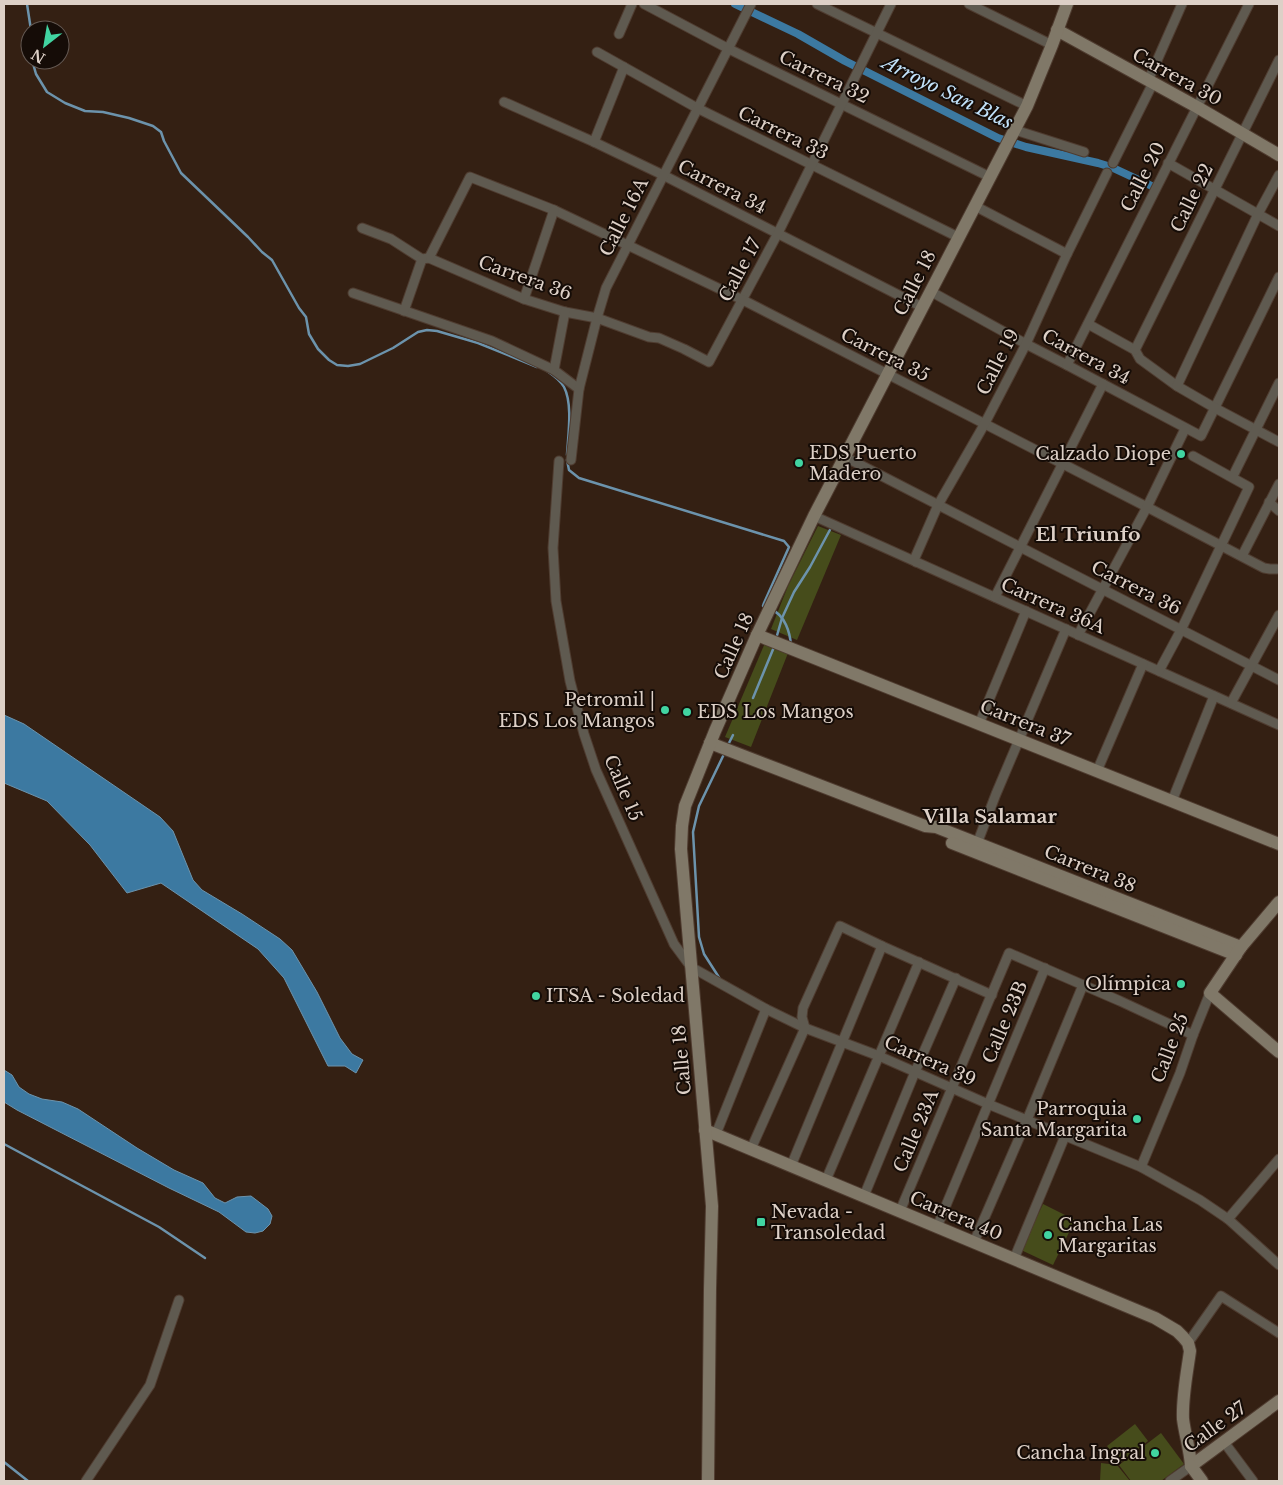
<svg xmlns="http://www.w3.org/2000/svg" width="1283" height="1485" font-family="'Libre Baskerville',serif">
<rect width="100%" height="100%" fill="#342013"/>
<!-- green -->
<g fill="#464c1b">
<path d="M818,526L841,535L797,640L771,629L788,586Z"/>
<path d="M765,643L788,653L751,747L725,737Z"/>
<path d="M1043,1204L1075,1220L1053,1265L1021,1250Z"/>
<path d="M1135,1424L1148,1441L1120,1463L1107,1446Z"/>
<path d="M1161,1433L1184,1464L1161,1481H1131L1119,1465Z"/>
<path d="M1101,1463L1117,1465L1130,1481H1100Z"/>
</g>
<!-- water -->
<g fill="#3c79a1" stroke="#6c93ac">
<path d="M4,715L24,724L160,817L173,831L193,880L202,890L242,914L280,939L292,950L317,992L340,1038L352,1054L363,1060L356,1073L345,1066H328L284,978L258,949L161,883L127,893L90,845L47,801L4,783Z"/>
<path d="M4,1070L12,1075L19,1087L29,1094L42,1099L62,1102L78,1109L137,1148L174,1170L203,1183L215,1198L225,1203L237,1197L251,1196L268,1209L272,1216L270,1224L263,1231L255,1233L246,1232L219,1212L169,1188L17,1110L4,1102Z"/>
</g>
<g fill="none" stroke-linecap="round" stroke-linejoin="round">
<!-- stream -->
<g stroke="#6c93ac" stroke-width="2.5">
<path d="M27,4L31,30"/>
<path d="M30,51V53"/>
<path d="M32,60L36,74L47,92L65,103L85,111L103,112L129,118L153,126L161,132L164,141L181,173L248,237L262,252L272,260L299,308L306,317L309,334L318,349L329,360L337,365L348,366L360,364L393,348L418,332L427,330L437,331L478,343L537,367"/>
<path d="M547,371C553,375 560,380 564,387C573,404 568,436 567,455"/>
<path d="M567,460L569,470L579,478L784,541L789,547L764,603L763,606L765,607"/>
<path d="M772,610C785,615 790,633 791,645"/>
<path d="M776,639L782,618L794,592L810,567L832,526"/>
<path d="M753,698L774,647"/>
<path d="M728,745L733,735"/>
<path d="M720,979L704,954L699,937L693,832L699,806L725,752"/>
<path d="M4,1144L159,1227L205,1258"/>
<path d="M4,1462L28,1481"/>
</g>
<!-- canal -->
<path stroke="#3c79a1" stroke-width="8" d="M735,4L798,34L845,61L998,138L1026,147L1098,163L1111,167L1156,188"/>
<!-- street casing -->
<g stroke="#4f3c30" stroke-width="11">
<g id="street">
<path d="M644,4L729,49L990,177"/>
<path d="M817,4L1027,106"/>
<path d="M969,4L1052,45"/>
<path d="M619,34L632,4"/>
<path d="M597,52L697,108L958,237"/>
<path d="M1148,81L1182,4"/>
<path d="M504,102L594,142L663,175L922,307"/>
<path d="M1015,130L1084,152"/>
<path d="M594,142L624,67"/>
<path d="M1113,163L1153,83"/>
<path d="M1168,163L1279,226"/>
<path d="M975,206L1067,254"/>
<path d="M362,228L391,239L422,259L429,258L524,299L565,312L597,318L649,337L659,338L684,349L709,362L778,233L891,4"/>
<path d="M429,258L470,177L554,210L743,300L1147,507L1264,568L1270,569H1277"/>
<path d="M930,291L1026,344L1067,365L1201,436L1279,277"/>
<path d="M353,293L492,341L554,370L579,389"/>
<path d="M524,299L554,210"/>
<path d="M404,311L422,259"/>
<path d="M1088,324L1135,350L1140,359L1177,386L1215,408L1279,442"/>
<path d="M1135,350L1279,60"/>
<path d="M1067,365L1249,4"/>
<path d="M554,370L565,312"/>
<path d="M1177,386L1258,214L1279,175"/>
<path d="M845,457L1279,680"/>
<path d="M571,460L579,389L597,318L606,288L751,4"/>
<path d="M559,461L553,548L556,601L570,681L584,734L596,770L674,944L691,967L766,1009L805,1028L879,1056L988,1104L1141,1167L1200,1200L1228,1219L1279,1265"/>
<path d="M1233,476L1279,383"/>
<path d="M1269,502L1279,511"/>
<path d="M814,516L1279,725"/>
<path d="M1242,556L1279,484"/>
<path d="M916,562L914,560L938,505L984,425L1026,344L1067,254L1107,173"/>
<path d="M995,597L1103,384"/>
<path d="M1078,635L1147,507L1185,429"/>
<path d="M1159,671L1181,630L1249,487L1193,456"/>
<path d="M1231,703L1279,615"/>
<path d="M979,724L1026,611"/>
<path d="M1097,771L1143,664"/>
<path d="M1172,801L1214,696"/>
<path d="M975,849L996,794L1066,629"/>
<path d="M716,1134L766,1009"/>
<path d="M751,1149L805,1028L802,1017L803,1008L840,926L882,946L992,995"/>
<path d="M791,1166L882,946"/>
<path d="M1141,1167L1180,1073L1193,1035L1210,993"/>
<path d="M826,1180L919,962"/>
<path d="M864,1196L915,1072L956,978"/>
<path d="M900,1211L1009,953L1120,1001L1193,1035"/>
<path d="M1228,1219L1279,1159"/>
<path d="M937,1227L1045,968"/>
<path d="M974,1242L1027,1120L1083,985"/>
<path d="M1014,1259L1065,1136"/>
<path d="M1188,1343L1221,1296L1279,1333"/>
<path d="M1224,1442L1253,1481"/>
<path d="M86,1481L150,1385L179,1300"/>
<path d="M1170,1481L1191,1466"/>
</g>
</g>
<!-- secondary casing -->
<g stroke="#4f3c30" stroke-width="14">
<g id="secondary">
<path d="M1057,30L1197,107L1279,155"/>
<path d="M757,635L1279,844"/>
<path d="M710,743L925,826L936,827L1241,947"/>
<path d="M952,843L1236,955"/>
<path d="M1279,902L1241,947L1210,993L1279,1052"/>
<path d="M705,1130L1155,1318L1177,1331L1183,1337L1188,1343L1190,1351C1187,1373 1182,1397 1183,1419C1185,1435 1190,1450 1191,1466"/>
<path d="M1191,1466L1279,1401"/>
<path d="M1191,1466L1202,1481"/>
<path d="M708,1481L710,1289L712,1206L681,849L682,826L685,806L715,731L757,635L814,516L1027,106L1052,45L1067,4"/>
</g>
</g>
<!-- street -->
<use href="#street" stroke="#5f5a50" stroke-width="9"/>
<!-- secondary -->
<use href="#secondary" stroke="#807868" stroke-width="12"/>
</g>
<!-- markers -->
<g fill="#41d4a1" stroke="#150c07" stroke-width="2">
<circle cx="1181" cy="454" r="5"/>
<circle cx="799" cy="463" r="5"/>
<circle cx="665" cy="710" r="5"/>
<circle cx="687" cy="712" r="5"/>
<circle cx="1181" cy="984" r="5"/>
<circle cx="536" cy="996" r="5"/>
<circle cx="1137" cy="1119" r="5"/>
<rect x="756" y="1217" width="10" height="10" rx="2.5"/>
<circle cx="1048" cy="1235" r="5"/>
<circle cx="1155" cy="1453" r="5"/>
</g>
<g text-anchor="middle" stroke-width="4" stroke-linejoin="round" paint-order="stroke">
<!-- street labels -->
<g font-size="18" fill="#ddd0c7" stroke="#150c07">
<text transform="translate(824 77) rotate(26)" y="6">Carrera 32</text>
<text transform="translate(1177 77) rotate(29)" y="6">Carrera 30</text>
<text transform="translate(783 133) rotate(26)" y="6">Carrera 33</text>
<text transform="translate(1143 177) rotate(-63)" y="6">Calle 20</text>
<text transform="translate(722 187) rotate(27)" y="6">Carrera 34</text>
<text transform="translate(1192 198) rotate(-64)" y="6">Calle 22</text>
<text transform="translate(624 217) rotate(-63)" y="6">Calle 16A</text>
<text transform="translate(740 270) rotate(-62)" y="6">Calle 17</text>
<text transform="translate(525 278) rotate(20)" y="6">Carrera 36</text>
<text transform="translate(915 283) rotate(-63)" y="6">Calle 18</text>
<text transform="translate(885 355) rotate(27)" y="6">Carrera 35</text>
<text transform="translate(1086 357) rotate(28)" y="6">Carrera 34</text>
<text transform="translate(998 362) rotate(-63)" y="6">Calle 19</text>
<text transform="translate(1136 588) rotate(27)" y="6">Carrera 36</text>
<text transform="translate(1053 606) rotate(24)" y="6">Carrera 36A</text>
<text transform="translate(734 646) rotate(-66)" y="6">Calle 18</text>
<text transform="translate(1025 723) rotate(22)" y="6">Carrera 37</text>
<text transform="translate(623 788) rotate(67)" y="6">Calle 15</text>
<text transform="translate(1090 869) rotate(22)" y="6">Carrera 38</text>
<text transform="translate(1005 1022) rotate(-67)" y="6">Calle 23B</text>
<text transform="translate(1170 1048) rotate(-69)" y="6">Calle 25</text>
<text transform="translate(682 1060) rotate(-95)" y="6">Calle 18</text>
<text transform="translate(930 1061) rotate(24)" y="6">Carrera 39</text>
<text transform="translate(916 1131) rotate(-67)" y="6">Calle 23A</text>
<text transform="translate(956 1216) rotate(23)" y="6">Carrera 40</text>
<text transform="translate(1215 1427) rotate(-36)" y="6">Calle 27</text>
</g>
<!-- poi labels -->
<g font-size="18" fill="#ddd0c7" stroke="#150c07" text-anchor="start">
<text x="809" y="459">EDS Puerto<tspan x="809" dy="21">Madero</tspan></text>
<text x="1171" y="460" text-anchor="end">Calzado Diope</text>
<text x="655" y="706" text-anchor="end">Petromil |<tspan x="655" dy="21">EDS Los Mangos</tspan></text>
<text x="697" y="718">EDS Los Mangos</text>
<text x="1171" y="990" text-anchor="end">Olímpica</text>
<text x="546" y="1002">ITSA - Soledad</text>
<text x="1127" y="1115" text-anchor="end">Parroquia<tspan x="1127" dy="21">Santa Margarita</tspan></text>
<text x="771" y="1218">Nevada -<tspan x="771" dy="21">Transoledad</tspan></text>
<text x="1058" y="1231">Cancha Las<tspan x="1058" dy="21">Margaritas</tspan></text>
<text x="1145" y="1459" text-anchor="end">Cancha Ingral</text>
</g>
<!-- water labels -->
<g font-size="19" font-style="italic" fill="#c2e2fa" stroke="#150c07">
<text transform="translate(948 92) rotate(26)" y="7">Arroyo San Blas</text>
</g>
<!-- neighbourhood labels -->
<g font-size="19" font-weight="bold" fill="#ddd0c7" stroke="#150c07">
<text x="1088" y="541">El Triunfo</text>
<text x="990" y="823">Villa Salamar</text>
</g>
</g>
<!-- border -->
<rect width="1283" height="1485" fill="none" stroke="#ddd0c7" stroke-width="10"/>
<!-- north arrow -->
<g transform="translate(45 45) rotate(211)"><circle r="24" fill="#150c07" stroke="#655a54"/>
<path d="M0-4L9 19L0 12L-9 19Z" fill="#41d4a1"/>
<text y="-8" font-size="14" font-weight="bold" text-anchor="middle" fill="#ddd0c7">N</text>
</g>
</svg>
